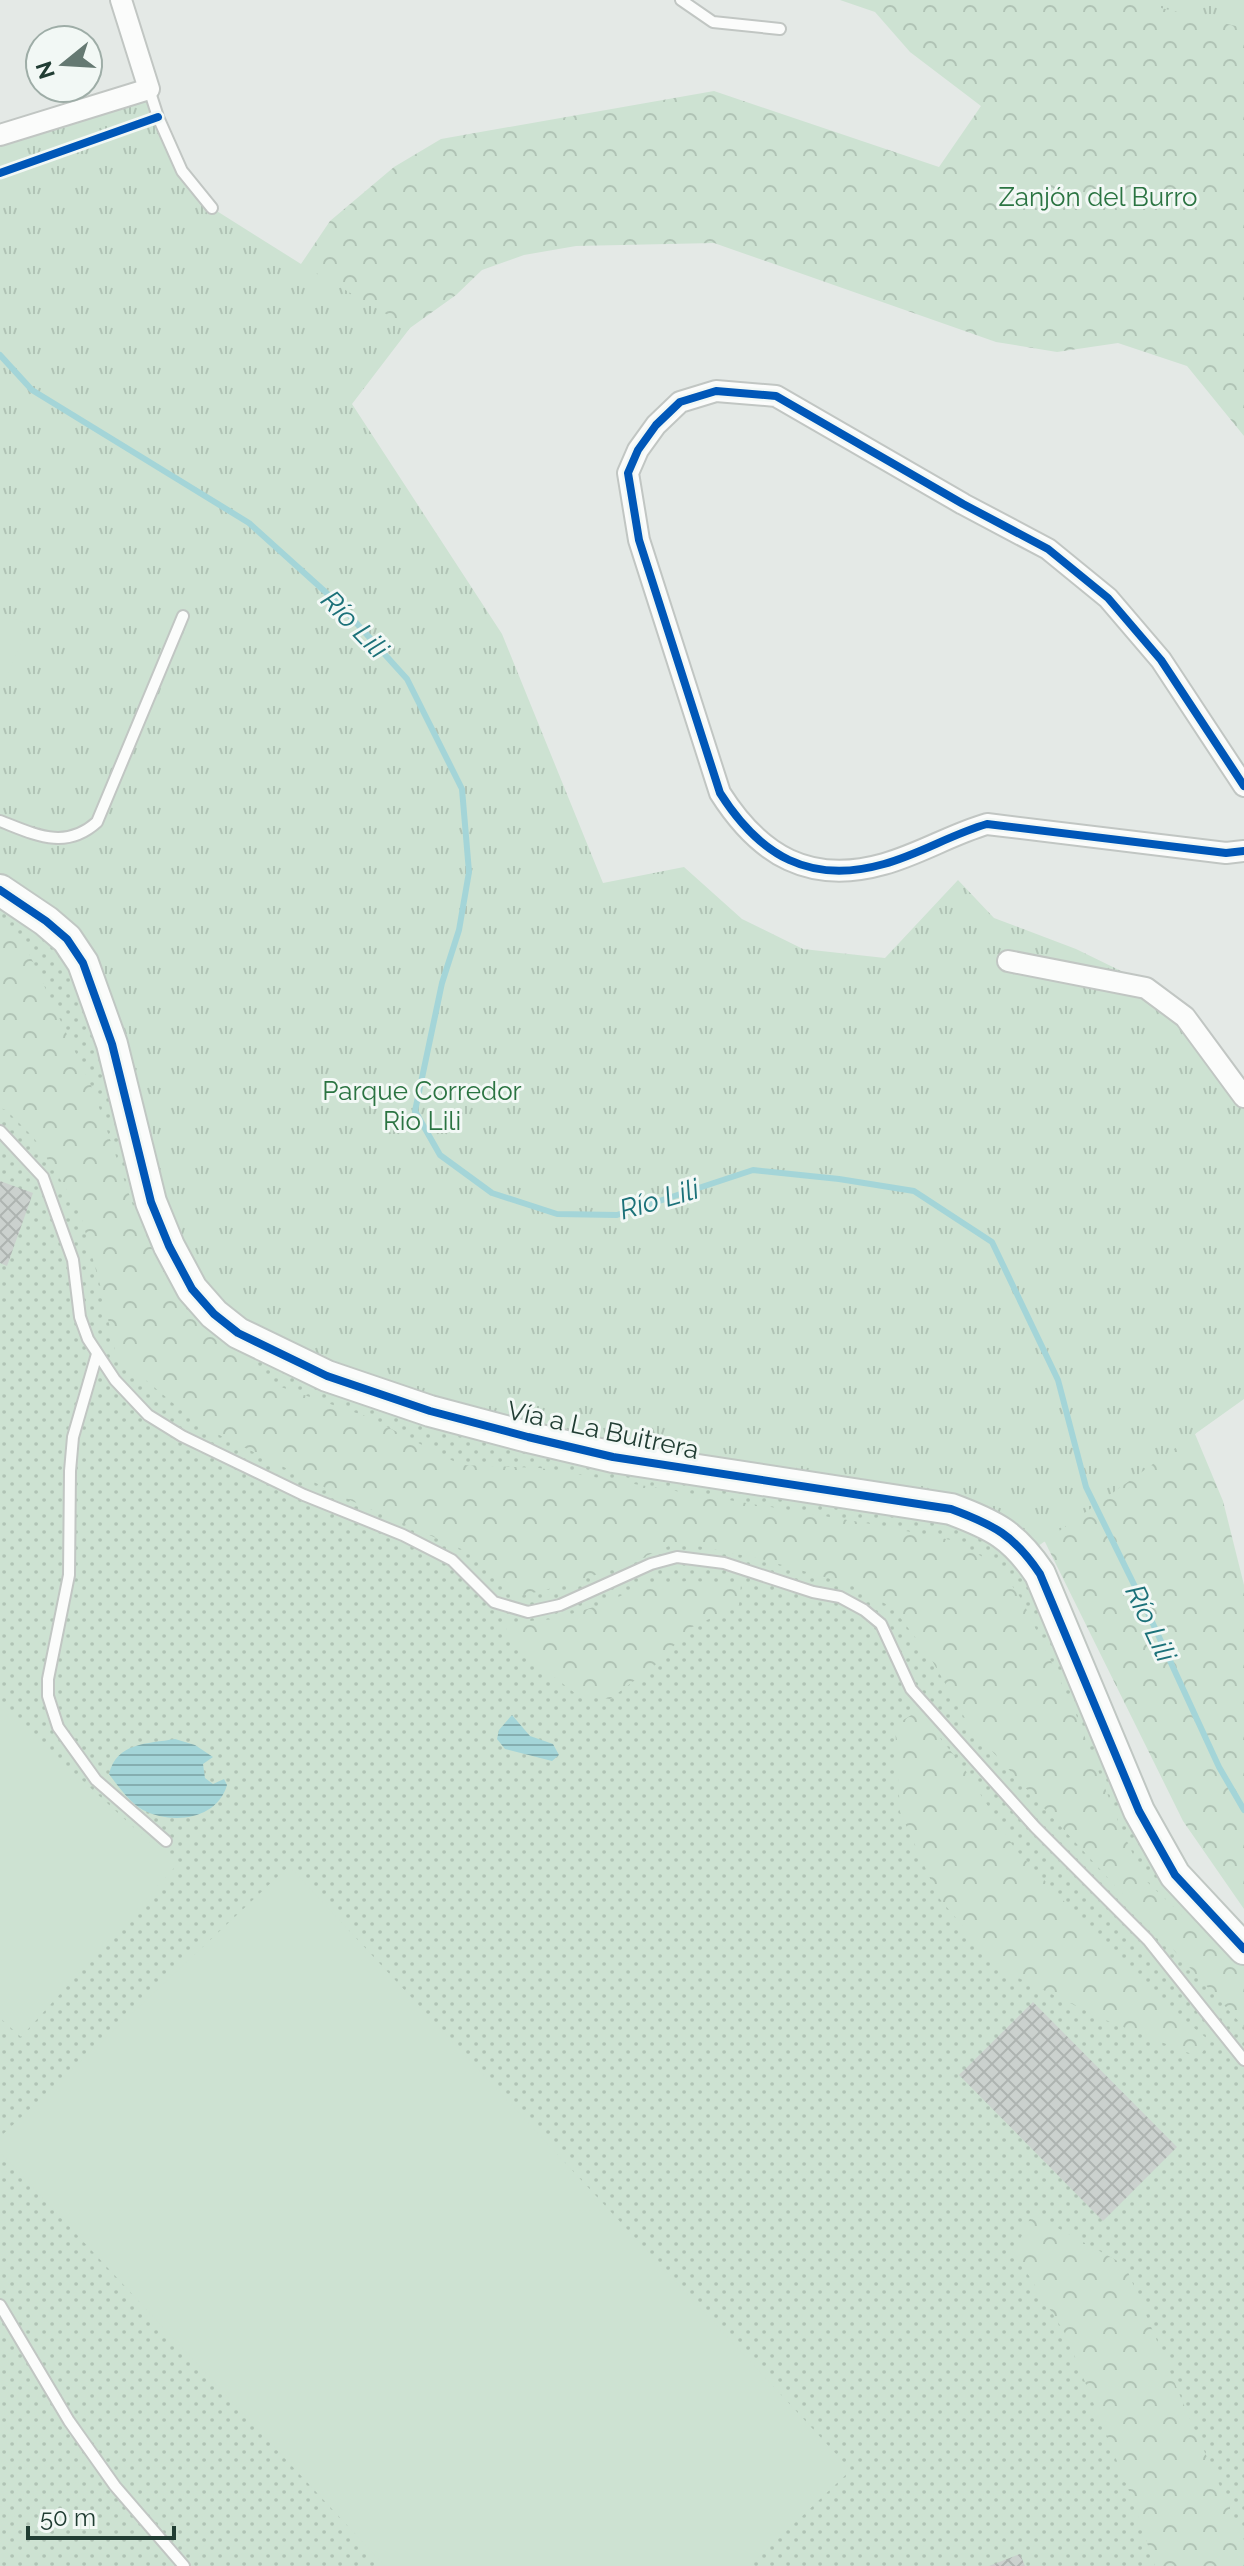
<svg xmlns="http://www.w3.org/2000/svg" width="1244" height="2566" font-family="Raleway,sans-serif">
<defs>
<pattern id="grass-dots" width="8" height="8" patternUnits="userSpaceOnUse" patternTransform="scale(2)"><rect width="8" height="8" fill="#cde2d2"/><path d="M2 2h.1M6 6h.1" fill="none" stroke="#b0c3b5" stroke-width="1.8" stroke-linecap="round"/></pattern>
<pattern id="forest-crowns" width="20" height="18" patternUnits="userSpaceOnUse" patternTransform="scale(2)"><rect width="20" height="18" fill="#cde2d2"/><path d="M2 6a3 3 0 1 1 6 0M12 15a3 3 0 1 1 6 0" fill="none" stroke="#b0c3b5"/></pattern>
<pattern id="park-tufts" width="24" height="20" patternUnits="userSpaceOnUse" patternTransform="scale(2)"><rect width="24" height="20" fill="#cde2d2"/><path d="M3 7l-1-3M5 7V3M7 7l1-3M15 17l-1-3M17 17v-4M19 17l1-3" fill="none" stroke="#b0c3b5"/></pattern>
<pattern id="water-rules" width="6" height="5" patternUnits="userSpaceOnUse" patternTransform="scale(2)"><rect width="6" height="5" fill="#a4d5d8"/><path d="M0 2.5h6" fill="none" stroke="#85aeb0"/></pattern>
<pattern id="building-cross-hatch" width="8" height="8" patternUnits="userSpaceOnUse" patternTransform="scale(2)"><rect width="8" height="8" fill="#cbd1ce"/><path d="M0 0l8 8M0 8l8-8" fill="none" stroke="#aeb4b1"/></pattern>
</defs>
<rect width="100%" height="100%" fill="#e4e9e6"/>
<!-- grass -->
<path fill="url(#grass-dots)" d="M0,890L951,1509L1009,1537L1139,1811L1244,1949V2566H0Z"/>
<!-- forest -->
<g fill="url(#forest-crowns)">
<path d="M840,0H1244V436L1187,366L1118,343L1057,352L996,342L714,243L576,246L524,255L482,270L456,295L410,328L361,379L343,409L413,524L486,621L537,739L574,914V1043L677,1103L834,1052L950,1029L1012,1054L1121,1164L1202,1293L1216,1387L1195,1434L1223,1501L1244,1585V1909L1183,1821L1045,1542L1024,1524L989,1523L951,1509L613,1457L538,1439L518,1412L516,1386L548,1397L718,1399L837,1395L935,1351L979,1304L962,1252L924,1230L871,1208L786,1197L705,1173L503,1231L464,1216L408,1169L376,1098L360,1076L371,1012L419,950L451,879L396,725L324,610L271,563L214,543L156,505L107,489L60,443L0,402V246L3,245L148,279L204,306L279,285L301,264L330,221L394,167L441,139L714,91L939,167L981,106L910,52L875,12Z"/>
<path d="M0,924L26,947L93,1090L138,1220L186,1311L278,1386L368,1417L461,1465L540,1468L871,1524L951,1540L998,1565L1022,1600L1075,1712L1118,1821L1144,1879L1244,1973V2027L970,1727L930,1657L893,1608L849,1584L761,1559L678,1542L630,1563L569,1584L516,1597L468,1552L352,1501L199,1425L116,1355L102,1292L79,1209L34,1138L6,1110L0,1108Z"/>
<path d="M689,1581L741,1584L739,1605L690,1628L659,1662L610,1699L576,1694L526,1655L502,1623L556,1619L603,1604L642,1586Z"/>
<path d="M918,1711L962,1765L1015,1849L1146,1989L1210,2041L1199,2057L1103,2019L998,1968L939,1898L900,1812L895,1725Z"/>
<path d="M1032,2214L1125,2265L1189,2417L1244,2540V2566H1155L1131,2496L1066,2335L1014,2252Z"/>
</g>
<!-- park -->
<g fill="url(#park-tufts)">
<path d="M1128,0H1244V28Z"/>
<path d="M149,89L182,171L212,208L301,264L410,328L352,404L502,634L603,883L684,867L742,919L803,949L885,958L958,880L994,918L1076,949L1160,990L1244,1096V1399L1027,1554L989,1523L613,1457L327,1376L192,1289L83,963L0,890V135Z"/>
</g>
<!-- pitch -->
<g fill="#cde2d2">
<path d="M0,612L29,625L0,692Z"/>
<path d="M2,1707L176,1866L21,2037L0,2018V1710Z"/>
<path d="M289,1866L851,2470L749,2566H385L0,2152V2137Z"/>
</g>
<!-- water -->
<g fill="url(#water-rules)">
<path d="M512,1715L530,1736L553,1744L559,1755L552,1761L505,1749L497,1739L499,1730Z"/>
<path d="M175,1739L195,1745L213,1757L203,1764L205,1778L213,1784L224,1779L227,1785C217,1820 172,1825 143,1810C130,1803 118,1786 109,1774C117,1742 147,1744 175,1739Z"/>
</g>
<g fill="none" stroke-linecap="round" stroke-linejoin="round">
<!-- stream -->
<path stroke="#a4d5d8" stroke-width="6" d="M0,355L32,390L249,523L341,606L407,679L462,789L469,872L459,930L442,983L415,1111L440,1155L492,1193L557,1214L617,1215L753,1170L839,1179L914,1191L992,1242L1058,1380L1086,1487L1148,1613L1219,1767L1244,1810"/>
</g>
<!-- building -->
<g fill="url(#building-cross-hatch)">
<path d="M0,1181L33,1193L7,1266L0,1263Z"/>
<path d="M1033,2002L1177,2147L1103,2221L959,2075Z"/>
<path d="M1020,2554L1025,2566H989Z"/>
</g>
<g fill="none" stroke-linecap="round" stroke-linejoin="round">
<!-- lane casing -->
<g stroke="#c1c6c3" stroke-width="14">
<g id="lane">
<path d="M681,0L713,22L780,29"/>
<path d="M149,89L158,117L182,171L212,208"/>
<path d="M0,821C34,834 65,851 97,822L183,616"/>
<path d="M0,1131L43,1177L73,1260L80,1317L88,1339L115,1380L148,1415L182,1436L304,1495L403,1535L452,1560L494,1602L528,1612L560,1605L651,1564L677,1557L724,1563L813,1592L840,1597L864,1610L881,1624L911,1689L1035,1827L1148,1940L1244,2060"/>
<path d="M97,1354L73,1437L70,1471L69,1575L48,1679V1696L58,1727L96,1780L166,1841"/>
<path d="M0,2305L69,2421L115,2486L184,2566"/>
</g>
</g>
<!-- street casing -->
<g stroke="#c1c6c3" stroke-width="24">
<g id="street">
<path d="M0,135L149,89L121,0"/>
<path d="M1244,786L1161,660L1108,598L1048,549L963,504L776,396L716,391L680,402L656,425L638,450L628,473L639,540L720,793C760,856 810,885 884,864C920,854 952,834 987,824L1226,853L1244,851"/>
<path d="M1008,961L1146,988L1185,1017L1244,1097"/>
</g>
</g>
<!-- secondary casing -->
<g stroke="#c0c7c3" stroke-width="34">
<path id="secondary" d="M0,890L46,921L67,939L83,963L112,1044L151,1202L169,1246L192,1289L214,1314L238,1333L327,1376L430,1411L528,1437L613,1457L951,1509C994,1525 1014,1535 1040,1574L1139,1811L1175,1875L1244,1949"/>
</g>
<!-- lane -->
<use href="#lane" stroke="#fbfcfb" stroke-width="10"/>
<!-- street -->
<use href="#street" stroke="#fbfcfb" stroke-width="20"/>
<!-- secondary -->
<use href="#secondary" stroke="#fbfcfb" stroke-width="30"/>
<!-- cycleway casing -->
<g stroke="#f2f8f5" stroke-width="13">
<g id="cycleway">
<path d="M0,173L158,117"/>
<path d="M1244,786L1161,660L1108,598L1048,549L963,504L776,396L716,391L680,402L656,425L638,450L628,473L639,540L720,793C760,856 810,885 884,864C920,854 952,834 987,824L1226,853L1244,851"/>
<path d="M0,890L46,921L67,939L83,963L112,1044L151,1202L169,1246L192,1289L214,1314L238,1333L327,1376L430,1411L528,1437L613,1457L951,1509C994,1525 1014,1535 1040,1574L1139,1811L1175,1875L1244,1949"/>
</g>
</g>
<!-- cycleway -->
<use href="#cycleway" stroke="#0057b8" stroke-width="8"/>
</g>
<g text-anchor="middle" stroke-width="6" stroke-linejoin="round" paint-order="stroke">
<!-- park labels -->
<g font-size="26" fill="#2b7442" stroke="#f2f8f5">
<text x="1098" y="206">Zanjón del Burro</text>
<text x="422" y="1100">Parque Corredor<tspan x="422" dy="30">Rio Lili</tspan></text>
</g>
<!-- street labels -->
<g font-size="26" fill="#213d33" stroke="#f2f8f5">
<text transform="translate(603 1430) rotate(12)" y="9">Vía a La Buitrera</text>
</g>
<!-- water labels -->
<g font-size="28" font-style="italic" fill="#1b7179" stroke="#f2f8f5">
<text transform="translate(355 624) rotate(46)" y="10">Río Lili</text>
<text transform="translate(659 1199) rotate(-16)" y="10">Río Lili</text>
<text transform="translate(1151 1623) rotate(65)" y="10">Río Lili</text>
</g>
</g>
<!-- north arrow -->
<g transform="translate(64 64) rotate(252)"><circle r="38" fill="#f2f8f5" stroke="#9eada7" stroke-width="2"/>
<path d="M0-6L14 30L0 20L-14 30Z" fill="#657972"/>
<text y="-12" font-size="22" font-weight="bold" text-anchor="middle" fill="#213d33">N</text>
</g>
<!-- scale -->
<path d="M28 2526v12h146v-12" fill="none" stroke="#213d33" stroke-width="4"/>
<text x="40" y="2526" font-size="24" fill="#213d33" stroke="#f2f8f5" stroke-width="6" paint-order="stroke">50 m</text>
</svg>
